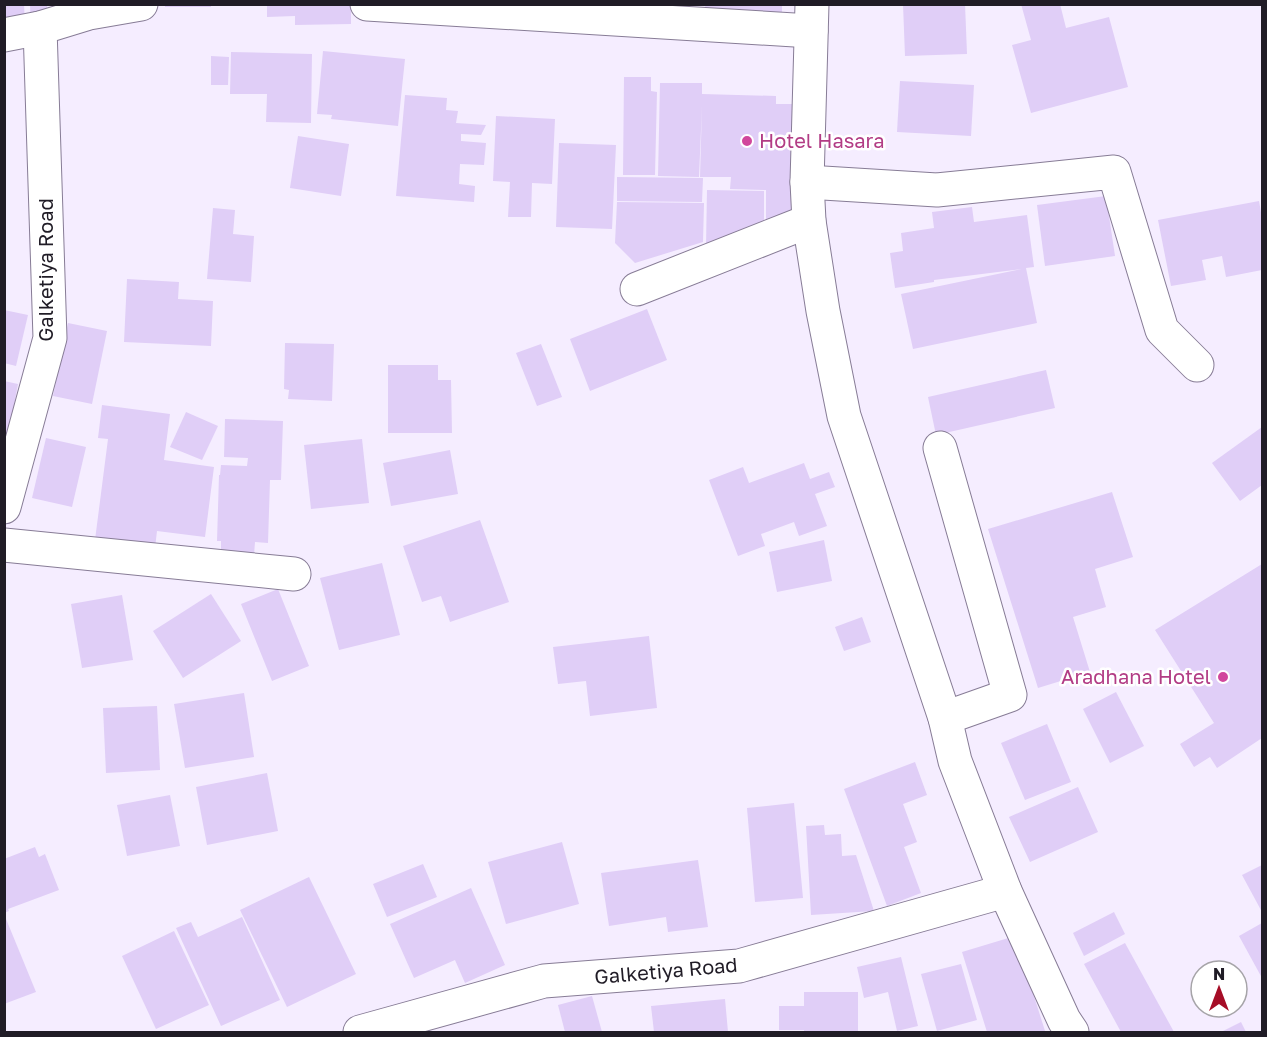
<svg xmlns="http://www.w3.org/2000/svg" width="1267" height="1037" font-family="'Golos Text',sans-serif">
<rect width="100%" height="100%" fill="#f5edff"/>
<!-- building -->
<g fill="#e0cef7">
<path d="M4,4H24L25,25H4Z"/>
<path d="M30,4H47V35H31Z"/>
<rect x="165" y="4" width="46" height="3"/>
<path d="M705,4H782V19L706,18Z"/>
<path d="M903,4H965L967,54L905,56Z"/>
<path d="M1021,4H1060L1066,28L1109,17L1128,87L1031,113L1012,45L1031,40Z"/>
<path d="M267,5H351V24L295,25V16L267,17Z"/>
<path d="M323,51L405,59L398,126L331,119L332,115L317,114Z"/>
<path d="M231,52L312,54L311,123L266,122L267,94H230Z"/>
<path d="M211,56L229,57L228,85H211Z"/>
<path d="M624,77H651V91L657,92L655,175H623Z"/>
<path d="M900,81L974,85L971,136L897,132Z"/>
<path d="M660,83H702V94L776,96V104H793L796,232L766,231V190L730,189L731,177H700L702,106L699,177L658,176Z"/>
<path d="M405,95L447,98L446,110L458,111L456,123L486,125L481,135L461,134V141L486,143L484,165L460,164L459,184L475,186L474,202L396,196Z"/>
<path d="M496,116L555,119L552,184L532,183L531,217H508L510,182L493,181Z"/>
<path d="M298,136L349,144L341,196L290,188Z"/>
<path d="M559,143L616,145L612,229L556,227Z"/>
<path d="M617,177L703,178L702,202L617,201Z"/>
<path d="M707,190L764,191V232L706,247Z"/>
<path d="M1106,196L1115,256L1045,266L1037,205Z"/>
<path d="M1259,201L1262,218V270L1226,277L1222,256L1202,260L1206,280L1171,286L1158,220Z"/>
<path d="M617,202L704,203L703,242L635,263L615,243Z"/>
<path d="M972,207L974,222L1027,215L1034,267L1026,268L1037,323L913,349L901,294L1022,269L934,280V282L895,288L890,253L903,251L901,233L934,228L932,212Z"/>
<path d="M213,208L235,210L233,234L254,236L251,282L207,279Z"/>
<path d="M127,279L179,282L178,299L213,301L211,346L124,342Z"/>
<path d="M647,309L667,360L590,391L570,339Z"/>
<path d="M4,310L28,315L16,366L4,363Z"/>
<path d="M68,323L107,331L92,404L53,396Z"/>
<path d="M285,343L334,344L332,401L288,399L289,390L284,389Z"/>
<path d="M541,344L562,397L537,406L516,353Z"/>
<path d="M388,365H438V380H451L452,433H388Z"/>
<path d="M1046,370L1055,408L936,435L928,397Z"/>
<path d="M4,381L18,384L8,438H4Z"/>
<path d="M102,405L170,414L164,460L214,467L205,537L157,531L155,548L95,540L108,439L98,438Z"/>
<path d="M186,412L218,426L202,460L170,447Z"/>
<path d="M225,419L283,421L281,480H270L268,543L255,542L254,555L221,554V541H217L219,475H220L221,465L247,466L248,458L224,457Z"/>
<path d="M1262,427V485L1240,501L1212,463Z"/>
<path d="M46,438L86,447L72,507L32,498Z"/>
<path d="M362,439L369,503L311,509L304,445Z"/>
<path d="M450,450L458,494L391,506L383,463Z"/>
<path d="M804,463L810,479L829,472L835,487L815,494L827,526L799,536L794,522L761,534L765,546L738,556L709,480L743,467L749,483Z"/>
<path d="M1112,492L1133,557L1095,569L1106,607L1073,617L1090,672L1038,688L988,529Z"/>
<path d="M480,520L509,602L450,622L441,596L422,602L403,546Z"/>
<path d="M824,540L832,581L777,592L769,552Z"/>
<path d="M382,563L400,635L339,650L320,578Z"/>
<path d="M1262,564V738L1217,768L1210,757L1194,767L1180,744L1214,723L1155,630Z"/>
<path d="M278,589L309,666L272,681L241,604Z"/>
<path d="M211,594L241,641L183,678L153,631Z"/>
<path d="M122,595L133,660L82,668L71,604Z"/>
<path d="M862,617L871,642L844,651L835,627Z"/>
<path d="M649,636L657,708L590,716L586,681L558,684L553,647Z"/>
<path d="M1116,692L1144,746L1110,763L1083,709Z"/>
<path d="M244,693L254,757L185,768L174,704Z"/>
<path d="M157,706L160,770L106,773L103,708Z"/>
<path d="M1047,724L1071,782L1025,800L1001,743Z"/>
<path d="M915,762L927,795L903,804L917,842L904,847L921,893L887,906L844,789Z"/>
<path d="M267,773L278,831L207,845L196,787Z"/>
<path d="M1078,787L1098,832L1030,862L1009,817Z"/>
<path d="M170,795L180,846L127,856L117,805Z"/>
<path d="M794,803L803,898L755,902L747,808Z"/>
<path d="M824,825L825,835L841,834L842,856L856,855L874,911L811,915L806,826Z"/>
<path d="M562,842L579,904L506,924L488,862Z"/>
<path d="M35,847L39,857L45,854L59,890L8,909L9,911L4,913V859Z"/>
<path d="M698,860L708,927L668,932L666,917L609,926L601,873Z"/>
<path d="M423,864L437,897L387,917L373,884Z"/>
<path d="M1262,865V912L1242,875Z"/>
<path d="M309,877L356,974L287,1007L240,910Z"/>
<path d="M471,888L505,965L465,983L455,960L414,978L390,924Z"/>
<path d="M1114,912L1125,934L1084,956L1073,933Z"/>
<path d="M4,914L36,992L4,1004Z"/>
<path d="M242,917L280,1000L221,1026L176,928L191,922L198,937Z"/>
<path d="M1262,923V978L1239,936Z"/>
<path d="M174,931L209,1005L156,1029L122,956Z"/>
<path d="M1015,936L1045,1031L1039,1032H987L962,952Z"/>
<path d="M1125,943L1174,1032H1121L1084,964Z"/>
<path d="M901,957L918,1026L897,1031L888,992L864,998L857,967Z"/>
<path d="M961,964L977,1020L937,1031L921,974Z"/>
<path d="M804,992H858V1032H804V1030H779V1006H804Z"/>
<path d="M592,996L602,1032H565L558,1005Z"/>
<path d="M725,999L728,1032H654L651,1006Z"/>
<path d="M1241,1022L1246,1032H1221Z"/>
</g>
<g fill="none" stroke-linecap="round" stroke-linejoin="round">
<!-- minor casing -->
<g stroke="#877c96" stroke-width="35">
<g id="minor">
<path d="M367,4L811,31"/>
<path d="M812,4L807,182L809,221L823,311L844,416L945,718L955,761L1005,891L1064,1020L1072,1032"/>
<path d="M4,35L40,28L89,13L141,4"/>
<path d="M807,182L937,190L1114,172L1162,330L1197,365"/>
<path d="M637,289L809,221"/>
<path d="M940,448L1010,695L945,718"/>
<path d="M4,507L50,338L40,28"/>
<path d="M4,545L294,574"/>
<path d="M360,1032L544,981L739,966L1005,891"/>
</g>
</g>
<!-- minor -->
<use href="#minor" stroke="#fff" stroke-width="33"/>
</g>
<!-- markers -->
<g fill="#d1479c" stroke="#fff" stroke-width="2">
<circle cx="747" cy="141" r="6"/>
<circle cx="1223" cy="677" r="6"/>
</g>
<g text-anchor="middle" stroke-width="5" stroke-linejoin="round" paint-order="stroke">
<!-- hotel labels -->
<g font-size="20" fill="#b23c85" stroke="#fff" text-anchor="start">
<text x="759" y="148">Hotel Hasara</text>
<text x="1211" y="684" text-anchor="end">Aradhana Hotel</text>
</g>
<!-- street labels -->
<g font-size="20" fill="#201c26" stroke="#fff">
<text transform="translate(46 270) rotate(-90)" y="7">Galketiya Road</text>
<text transform="translate(666 971) rotate(-5)" y="7">Galketiya Road</text>
</g>
</g>
<!-- border -->
<rect width="1267" height="1037" fill="none" stroke="#201c26" stroke-width="12"/>
<!-- north arrow -->
<g transform="translate(1219 989)"><circle r="28" fill="#ffffff" stroke="#a6a4a8" stroke-width="1.5"/>
<path d="M0-4.5L10 22L0 15L-10 22Z" fill="#a60d27"/>
<text y="-9" font-size="16" font-weight="bold" text-anchor="middle" fill="#201c26">N</text>
</g>
</svg>
